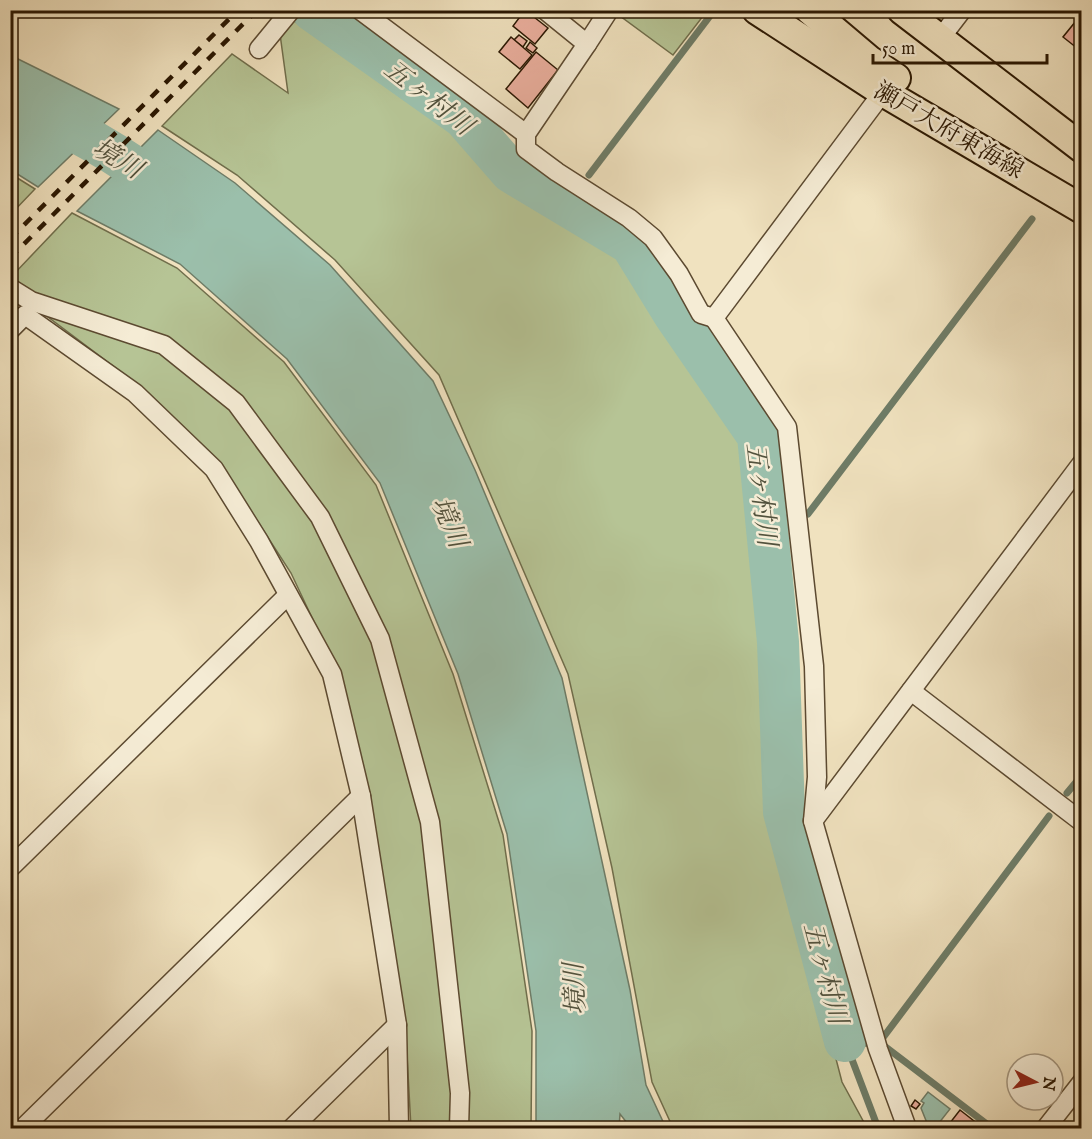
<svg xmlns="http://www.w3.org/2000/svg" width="1092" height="1139" font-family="'IM FELL English','Noto Serif JP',serif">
<rect width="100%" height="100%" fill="#f0e2bf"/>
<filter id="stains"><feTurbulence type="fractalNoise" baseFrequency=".00333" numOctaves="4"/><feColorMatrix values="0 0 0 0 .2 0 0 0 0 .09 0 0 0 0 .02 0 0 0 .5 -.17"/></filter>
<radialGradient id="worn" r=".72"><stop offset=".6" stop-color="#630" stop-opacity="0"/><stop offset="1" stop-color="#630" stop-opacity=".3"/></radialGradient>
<!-- green -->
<g fill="#b6c495" stroke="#706e4c" stroke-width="1.5">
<path d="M618,10L707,11L673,55L616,13Z"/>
<path d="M291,19L458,123L505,181L623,251L748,440L771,645L772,813L842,1082L867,1128H673L652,1082L612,868L568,674L439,375L335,260L237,175L162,126L232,54L288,93L280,34Z"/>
<path d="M11,174L35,189L11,214H10Z"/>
<path d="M72,213L177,268L284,362L376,485L453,674L503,835L532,1031L531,1128H411L405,1019L367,792L338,673L291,573L223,468L141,387L48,317L35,293L11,277Z"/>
</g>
<!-- water -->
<g fill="#9bbfab" stroke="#6e7c67" stroke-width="1.5">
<path d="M10,55L119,109L38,187L11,170Z"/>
<path d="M158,130L235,183L330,265L433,381L475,470L562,678L630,990L646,1085L666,1128H631L620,1114L619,1128H536V1031L507,834L458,674L380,483L287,359L180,264L77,211Z"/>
<path d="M928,1092L950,1109L935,1128H929L921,1108L924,1103L921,1101Z"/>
</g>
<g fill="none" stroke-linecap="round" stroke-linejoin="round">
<!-- stream -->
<g stroke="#6e7c67" stroke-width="7">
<path d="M589,175L710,16"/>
<path d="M566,205L574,194"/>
<path d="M808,514L1032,219"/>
<path d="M766,516L784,517"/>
<path d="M1067,793L1082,775"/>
<path d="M882,1043V1039L1049,816"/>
<path d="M878,1128L845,1041L883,1045L992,1128"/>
</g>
<!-- river -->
<g stroke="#9bbfab" stroke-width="42">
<path d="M312,10L463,117L511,172L631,244L674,314L758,436L778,642L784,812L845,1041"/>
<path d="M10,101C68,124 124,157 173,195"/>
</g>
</g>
<!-- building -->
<g fill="#eaae9d" stroke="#2a1702" stroke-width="1.5">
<path d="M525,10L548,28L535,44L513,26Z"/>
<path d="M1080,16L1082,17V52L1063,37Z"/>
<path d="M519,35L527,41L523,47L514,40Z"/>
<path d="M511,37L532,55L520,69L499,52Z"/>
<path d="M530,42L537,48L533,53L526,48Z"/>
<path d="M536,52L558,70L528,108L506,89Z"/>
<path d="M915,1100L920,1104L916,1109L911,1106Z"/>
<path d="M960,1110L983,1128H946Z"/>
</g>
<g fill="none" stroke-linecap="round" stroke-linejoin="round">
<!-- minor casing -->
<g stroke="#5c4a31" stroke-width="21">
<g id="minor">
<path d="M360,10L526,134"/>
<path d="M545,10L587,44L526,134V149L557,172L629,218L653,238L679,274L701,314L714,318L883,92"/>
<path d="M939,40L962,10"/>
<path d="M587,44L609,10"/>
<path d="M259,49L291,10"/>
<path d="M10,288L31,301L164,345L236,403L320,517L380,639L430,822L460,1093L459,1128"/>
<path d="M714,318L787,427L814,666L817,777L813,821"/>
<path d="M10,330L25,315L135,393L214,469L259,541L332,674L361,796L397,1025L399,1128"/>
<path d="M911,691L1082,822"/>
<path d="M10,868L288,595"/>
<path d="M23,1128L361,796"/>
<path d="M292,1128L397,1025"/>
<path d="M907,1128L878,1049L813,821L1082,463"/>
<path d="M1046,1128L1082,1082"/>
</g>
</g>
<!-- primary casing -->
<g stroke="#2a1702" stroke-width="32">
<g id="primary">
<path d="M757,10L883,92L1082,209"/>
<path d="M810,10L869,60L896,78"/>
<path d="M902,10L1082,148"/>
</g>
</g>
<!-- minor -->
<use href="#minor" stroke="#f5ecd5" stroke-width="18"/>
<!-- primary -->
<use href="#primary" stroke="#f0e2bf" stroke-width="28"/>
<!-- rail -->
<g stroke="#2a1702" stroke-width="4.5" stroke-dasharray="10 10" stroke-linecap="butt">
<path d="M10,239L238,10"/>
<path d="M10,258L257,10"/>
</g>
</g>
<g text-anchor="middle" stroke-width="5" stroke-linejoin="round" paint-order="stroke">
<!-- street labels -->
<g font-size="24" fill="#2a1702" stroke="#f5ecd5">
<text transform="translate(949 130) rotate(30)" y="8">瀬戸大府東海線</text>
</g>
<!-- water labels -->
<g font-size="26" font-style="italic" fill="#52523d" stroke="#f5ecd5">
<text transform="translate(429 97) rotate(38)" y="9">五ヶ村川</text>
<text transform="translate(118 158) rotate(31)" y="9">境川</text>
<text transform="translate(762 494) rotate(83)" y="9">五ヶ村川</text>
<text transform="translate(450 522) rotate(67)" y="9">境川</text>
<text transform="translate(826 973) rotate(75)" y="9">五ヶ村川</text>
<text transform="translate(574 989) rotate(-93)" y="9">境川</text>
</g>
</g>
<!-- margin -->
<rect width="1092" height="1139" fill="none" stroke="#f0e2bf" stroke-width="36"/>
<rect x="12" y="12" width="1068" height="1115" fill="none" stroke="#2a1702" stroke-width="3"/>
<rect x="18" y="18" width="1056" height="1103" fill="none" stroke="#2a1702" stroke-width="1.5"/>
<!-- north arrow -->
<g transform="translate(1035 1082) rotate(97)"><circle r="28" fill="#f5ecd5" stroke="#a49781" stroke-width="1.5"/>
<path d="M0-4.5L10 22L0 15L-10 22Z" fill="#8f2418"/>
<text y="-9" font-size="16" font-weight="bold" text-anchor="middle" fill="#2a1702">N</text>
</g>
<!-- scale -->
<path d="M873 54v9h174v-9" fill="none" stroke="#2a1702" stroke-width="3"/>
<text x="882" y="54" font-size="18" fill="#2a1702" stroke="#f5ecd5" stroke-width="4.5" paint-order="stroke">50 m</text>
<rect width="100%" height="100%" filter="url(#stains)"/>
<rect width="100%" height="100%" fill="url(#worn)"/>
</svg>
